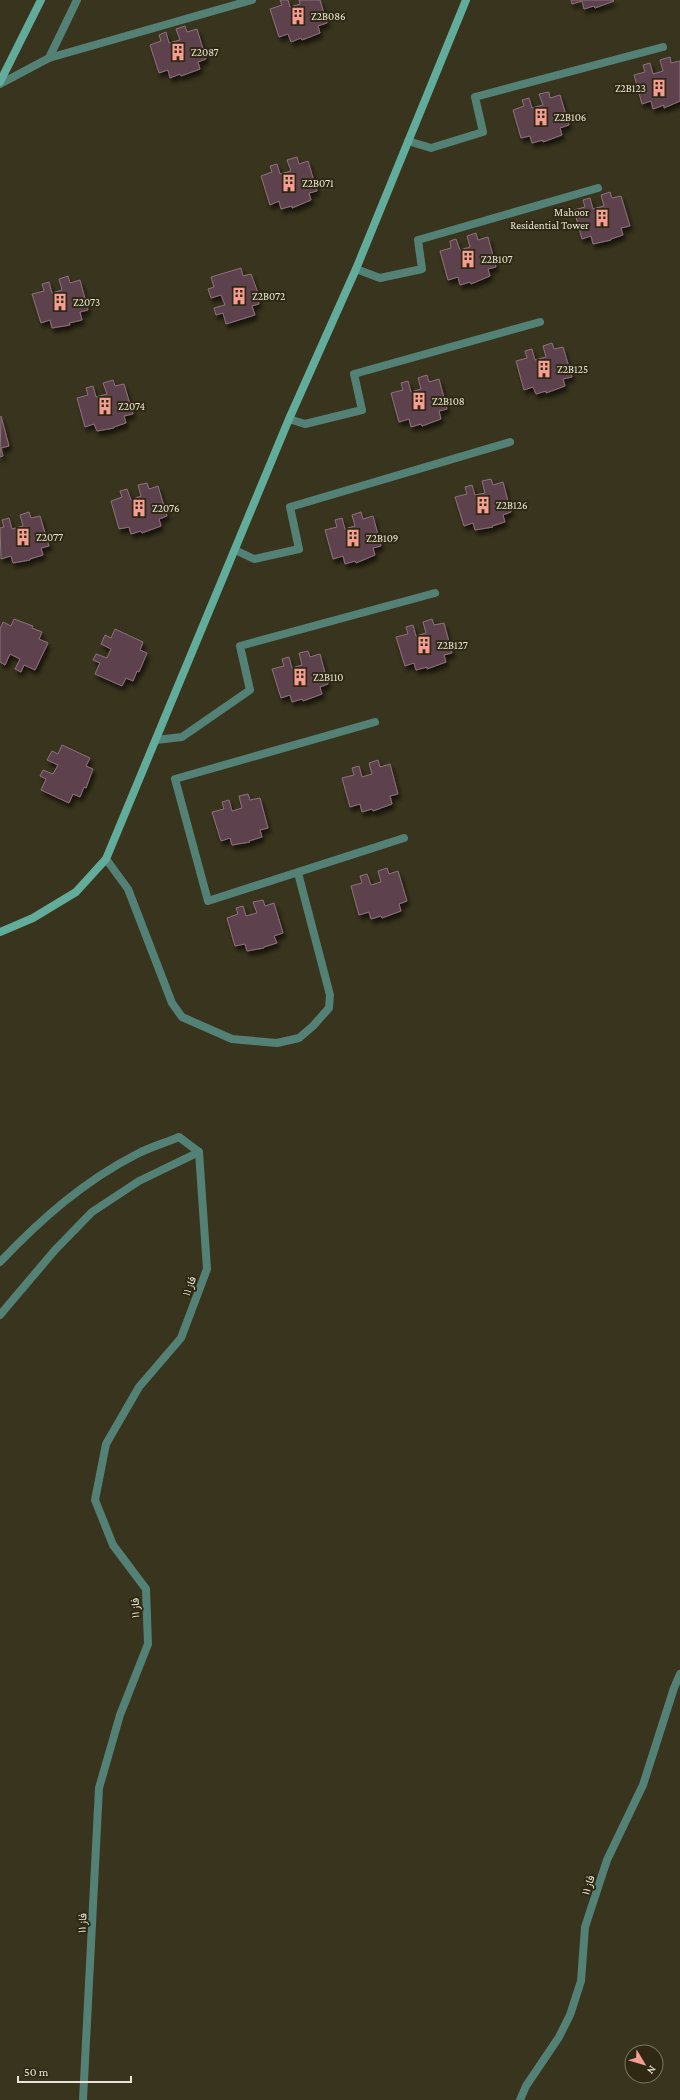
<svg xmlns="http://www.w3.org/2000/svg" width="680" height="2100" font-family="'Crimson Pro',Vazirmatn,serif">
<defs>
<filter id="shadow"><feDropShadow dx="2.5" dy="4.5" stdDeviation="2" flood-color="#0009"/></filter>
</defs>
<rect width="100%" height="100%" fill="#39341d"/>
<!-- building -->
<g fill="#5d434d" stroke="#8d717b" filter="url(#shadow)">
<path d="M280,0H288L290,7L300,4L299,0H320L327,23L318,26L320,33L302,40L301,38L291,42L288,34L279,37L270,9L282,5Z"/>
<path d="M571,0H613L614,1L595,8L594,6L584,9L582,1L572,4Z"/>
<path d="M185,26L187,32L197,29L206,59L198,62L200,69L181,76L180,74L170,78L168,70L159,73L150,45L161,41L159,35L166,32L169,43L180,40L176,29Z"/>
<path d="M670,57L671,63L680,61V101L664,108V105L653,109L651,101L642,104L634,75L645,72L643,65L650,63L653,74L663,71L660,60Z"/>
<path d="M549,92L550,98L560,95L569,125L560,128L562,135L543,142V140L532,143L530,136L521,138L513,110L524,106L522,100L529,98L532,108L543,105L539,94Z"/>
<path d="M297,157L299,164L308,161L317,191L309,193L311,200L292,208V206L281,209L279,201L270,205L261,176L272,172L270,166L277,164L280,174L291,171L287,160Z"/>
<path d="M610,192L612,198L621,196L630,226L621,228L623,235L611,239V240L593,244L591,236L582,239L574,210L585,207L583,200L590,198L593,209L604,206L601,195Z"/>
<path d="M476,233L478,240L488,237L496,267L488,269L490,276L471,284L470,282L460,285L458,277L448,280L440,251L451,248L450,241L456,239L460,250L470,247L467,236Z"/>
<path d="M241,268L243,276L251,274L258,293H256L259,304L252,306L255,315L226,324L223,313L216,315L214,308L225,305L221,295L211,298L208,289L214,287L211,277Z"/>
<path d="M68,276L70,283L80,280L88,310L80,312L82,320L69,323L70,325L52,328L50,320L41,323L32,294L44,291L42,284L49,282L52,293L62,290L59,279Z"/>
<path d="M552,343L554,349L563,347L572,377L563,379L565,386L546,393V391L536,394L533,387L524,390L516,361L527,358L525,351L532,349L535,360L546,357L543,346Z"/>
<path d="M427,375L429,382L439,379L447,409L439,411L441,419L422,426L421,424L411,427L409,419L399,422L391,393L403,390L401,383L408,381L411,392L421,389L418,378Z"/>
<path d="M113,380L115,386L124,384L133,414L124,416L126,423L114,427V428L97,431L94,424L85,427L77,398L88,395L86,388L93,386L96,397L107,394L103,383Z"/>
<path d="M1,416L9,446L1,448L3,456L0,457Z"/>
<path d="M491,479L493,485L503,482L511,512L503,515L505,522L492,526L493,527L475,530L473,523L464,526L455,497L467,494L465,487L472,485L475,495L485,493L482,481Z"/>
<path d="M147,483L149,489L158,486L167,516L159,519L161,526L142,533L141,531L131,534L129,527L119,529L111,501L122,497L120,491L127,489L131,500L141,496L138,485Z"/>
<path d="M29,512L31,518L40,516L49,546L41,548L43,555L30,559V560L13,563L11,556L1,559L0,528L4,527L2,520L9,518L12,529L23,526L20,515Z"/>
<path d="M361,512L363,519L373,516L381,546L373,548L375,555L356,563L355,561L345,564L343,556L333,559L325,530L337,527L335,520L342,518L345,529L355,526L352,515Z"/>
<path d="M14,619L33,626L32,628L42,632L39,639L48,643L35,670L24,665L21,672L15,669L20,659L10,654L5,665L0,662V629L3,622L11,626Z"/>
<path d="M432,619L434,625L444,623L452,653L444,655L446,662L427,669V667L416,670L414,663L405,666L396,637L408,634L406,627L413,625L416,636L426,633L423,622Z"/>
<path d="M115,629L143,642L140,650L147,653L139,672L137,671L133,681L126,678L122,686L95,674L100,663L93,660L96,654L107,658L111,649L101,644L105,635L111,638Z"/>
<path d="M308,651L310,657L320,654L328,684L320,687L322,694L303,701L302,699L292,702L290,695L281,698L272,669L284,666L282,659L289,657L292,668L302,665L299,653Z"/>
<path d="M62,745L90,758L86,766L93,769L86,788L84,787L80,797L73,794L69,803L41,790L46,779L40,776L43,770L53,774L58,765L47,760L52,751L58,754Z"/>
<path d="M378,760L380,767L390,764L398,794L390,796L392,804L373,811L372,809L362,812L360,804L350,807L342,778L354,775L352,768L359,766L362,777L372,774L369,763Z"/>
<path d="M248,794L250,800L260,798L268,828L260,830L262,837L249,841L250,842L232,845L230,838L221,841L212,812L224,809L222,802L229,800L232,811L242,808L239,796Z"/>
<path d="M387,868L389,874L398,871L407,901L399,904L401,911L382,918L381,916L371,919L369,912L359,915L351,886L362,883L360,876L367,874L371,885L381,882L378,871Z"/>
<path d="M263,900L265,906L274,903L283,933L274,936L277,943L264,947V948L247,951L245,944L235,946L227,918L238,914L236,908L243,906L246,916L257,913L253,902Z"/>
</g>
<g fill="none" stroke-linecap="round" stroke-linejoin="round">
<!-- lane -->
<g stroke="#538176" stroke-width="8">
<path d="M49,58L77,0"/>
<path d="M0,84L49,58L252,0"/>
<path d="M0,1262C41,1219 84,1181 137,1154C150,1147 165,1143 179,1137L199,1152L207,1269L181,1338L139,1387L106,1444L95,1500L113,1545L146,1589L148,1644L120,1715L99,1788L83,2100"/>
<path d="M0,1315L55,1250L92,1212L139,1181L199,1152"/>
<path d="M520,2100L526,2086L559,2037L570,2015L581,1981L585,1927L607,1860L643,1785L674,1688L680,1674"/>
</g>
<!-- street -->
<g stroke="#538176" stroke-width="8">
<path d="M408,141L431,148L483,132L475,97L663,47"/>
<path d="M356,269L380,278L422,269L418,240L598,188"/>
<path d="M289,419L305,424L362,410L354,374L540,322"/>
<path d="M235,550L254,559L299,549L290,507L510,442"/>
<path d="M375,722L175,779L208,901L404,838"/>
<path d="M156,740L182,737L250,690L240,646L435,593"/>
<path d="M106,859L128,889L172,1003L182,1017L232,1039L277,1043L299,1038L313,1026L329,1008L330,995L298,873"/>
</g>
<!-- secondary -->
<g stroke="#61ac9a" stroke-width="8">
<path d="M0,82L41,0"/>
<path d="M0,932L33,918L76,892L106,859L289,419L356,269L466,0"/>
</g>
</g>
<!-- icons -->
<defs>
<g id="building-bare" transform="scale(1.38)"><path d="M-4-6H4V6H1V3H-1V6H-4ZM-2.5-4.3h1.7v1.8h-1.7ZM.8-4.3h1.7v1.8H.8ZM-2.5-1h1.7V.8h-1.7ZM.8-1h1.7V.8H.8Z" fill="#f59c93" stroke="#2f2913" stroke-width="2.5" paint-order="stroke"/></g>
</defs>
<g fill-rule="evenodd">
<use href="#building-bare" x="298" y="16"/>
<use href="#building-bare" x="178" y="52"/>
<use href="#building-bare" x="659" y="88"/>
<use href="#building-bare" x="541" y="117"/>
<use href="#building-bare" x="289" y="183"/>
<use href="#building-bare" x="602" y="218"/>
<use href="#building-bare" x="468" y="259"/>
<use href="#building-bare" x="239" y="296"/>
<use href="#building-bare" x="60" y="302"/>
<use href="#building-bare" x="544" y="369"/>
<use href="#building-bare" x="419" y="401"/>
<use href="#building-bare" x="105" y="406"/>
<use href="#building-bare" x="483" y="505"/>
<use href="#building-bare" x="139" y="508"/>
<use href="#building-bare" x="23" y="537"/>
<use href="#building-bare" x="353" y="538"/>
<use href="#building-bare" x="424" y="645"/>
<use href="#building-bare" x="300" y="677"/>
</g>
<g text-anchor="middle" stroke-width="4" stroke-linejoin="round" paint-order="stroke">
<!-- poi labels -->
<g font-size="11" fill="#e9e6d8" stroke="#2f2913" text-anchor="start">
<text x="311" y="20">Z2B086</text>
<text x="191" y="56">Z2087</text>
<text x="646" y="92" text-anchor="end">Z2B123</text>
<text x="554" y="121">Z2B106</text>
<text x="302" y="187">Z2B071</text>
<text x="589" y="216" text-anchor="end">Mahoor<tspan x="589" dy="13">Residential Tower</tspan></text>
<text x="481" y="263">Z2B107</text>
<text x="252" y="300">Z2B072</text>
<text x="73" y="306">Z2073</text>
<text x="557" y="373">Z2B125</text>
<text x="432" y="405">Z2B108</text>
<text x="118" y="410">Z2074</text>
<text x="496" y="509">Z2B126</text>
<text x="152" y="512">Z2076</text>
<text x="36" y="541">Z2077</text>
<text x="366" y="542">Z2B109</text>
<text x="437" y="649">Z2B127</text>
<text x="313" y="681">Z2B110</text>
</g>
<!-- street labels -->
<g font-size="11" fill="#e9e6d8" stroke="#2f2913">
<text transform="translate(189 1286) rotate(-69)" y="4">فاز ۱۱</text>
<text transform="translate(135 1608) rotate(-92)" y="4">فاز ۱۱</text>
<text transform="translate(588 1885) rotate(-72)" y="4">فاز ۱۱</text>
<text transform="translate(82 1923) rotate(-87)" y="4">فاز ۱۱</text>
</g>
</g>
<!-- north arrow -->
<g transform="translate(644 2064) rotate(128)"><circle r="19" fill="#2f2913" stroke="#797562"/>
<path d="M0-3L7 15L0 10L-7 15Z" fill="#f59c93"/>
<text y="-6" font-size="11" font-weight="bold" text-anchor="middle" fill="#e9e6d8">N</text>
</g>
<!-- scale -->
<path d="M18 2076v6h113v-6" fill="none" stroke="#e9e6d8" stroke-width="2"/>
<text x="24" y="2076" font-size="12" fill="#e9e6d8" stroke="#2f2913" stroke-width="3" paint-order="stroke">50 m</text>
</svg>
